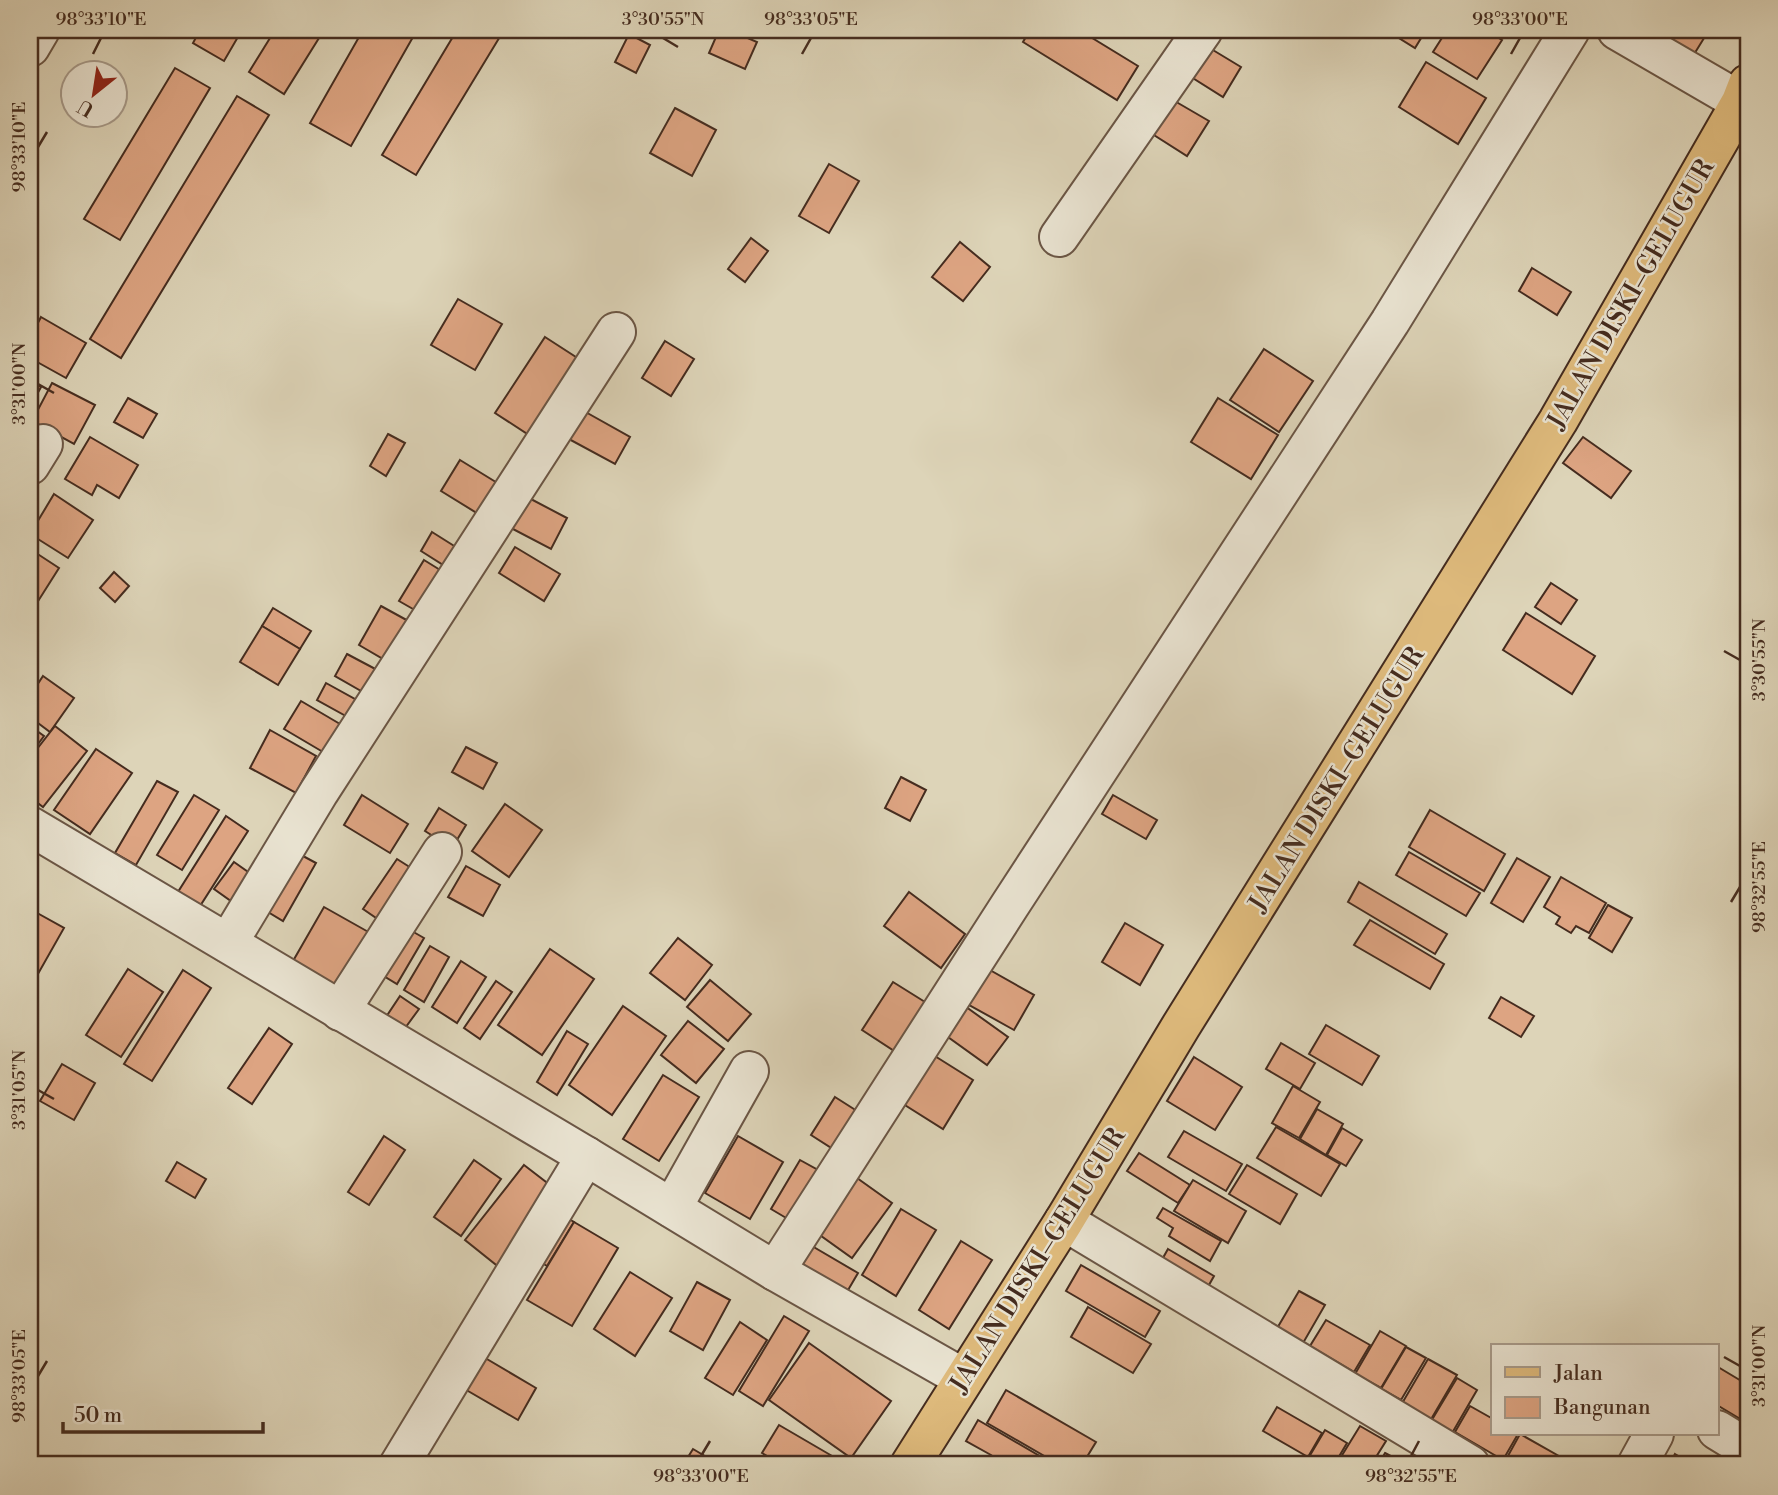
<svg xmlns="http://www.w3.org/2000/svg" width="1778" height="1495" font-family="'Libre Bodoni',serif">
<rect width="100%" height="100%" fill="#ddd4b8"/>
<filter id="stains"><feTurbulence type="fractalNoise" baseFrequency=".00286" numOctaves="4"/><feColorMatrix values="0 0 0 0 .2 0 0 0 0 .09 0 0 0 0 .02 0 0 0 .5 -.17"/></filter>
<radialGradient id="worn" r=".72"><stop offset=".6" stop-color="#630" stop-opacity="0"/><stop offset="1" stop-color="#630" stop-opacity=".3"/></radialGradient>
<!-- building -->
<g fill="#dda482" stroke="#452c1f" stroke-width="2">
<path d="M200,30H242L224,61L193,43Z"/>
<path d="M275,30H324L284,94L249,72Z"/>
<path d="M363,30H417L351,146L310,123Z"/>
<path d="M457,30H504L416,175L382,155Z"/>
<path d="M719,30H729L757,42L745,69L709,53Z"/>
<path d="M1030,30H1079L1138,66L1117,100L1023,42Z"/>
<path d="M1386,30H1426L1415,48Z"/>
<path d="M1447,30H1485L1502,40L1477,79L1433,52Z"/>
<path d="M1650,30H1709L1693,56Z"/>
<path d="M629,34L650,45L636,73L615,62Z"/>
<path d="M1198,41L1241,67L1223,97L1180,70Z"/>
<path d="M1426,62L1486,98L1458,144L1399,107Z"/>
<path d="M175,68L210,88L120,240L84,219Z"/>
<path d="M237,96L269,115L121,358L90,339Z"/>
<path d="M1166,96L1209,121L1187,156L1146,130Z"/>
<path d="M675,108L716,130L692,176L650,153Z"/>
<path d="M829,164L859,181L829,233L799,216Z"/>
<path d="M751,238L768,251L745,282L728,269Z"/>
<path d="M960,242L990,267L963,301L932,277Z"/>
<path d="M1532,268L1571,292L1557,315L1519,291Z"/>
<path d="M458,299L502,324L475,370L431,345Z"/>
<path d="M41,317L86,343L66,378L30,358V338Z"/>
<path d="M545,337L579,359L529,435L495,413Z"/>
<path d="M665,341L694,359L671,396L642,378Z"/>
<path d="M1264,349L1313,381L1279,432L1230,400Z"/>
<path d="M30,380L41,387L30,407Z"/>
<path d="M52,383L95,405L74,444L32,421Z"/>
<path d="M128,398L157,414L143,438L114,422Z"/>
<path d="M1218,398L1278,435L1251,479L1191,442Z"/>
<path d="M582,410L630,437L615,464L567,438Z"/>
<path d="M388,434L405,443L386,476L370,466Z"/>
<path d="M90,437L138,465L119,498L97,485L92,495L65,479Z"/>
<path d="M1583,437L1631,471L1611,498L1563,463Z"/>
<path d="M460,460L499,484L480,515L441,491Z"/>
<path d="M54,494L93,520L68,558L30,534Z"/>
<path d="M527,497L567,518L551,549L511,528Z"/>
<path d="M432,532L459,549L448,568L421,551Z"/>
<path d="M515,547L560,574L544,601L499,573Z"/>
<path d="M30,549L59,568L35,606L30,603Z"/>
<path d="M424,560L445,573L420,613L399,601Z"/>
<path d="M114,572L129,586L115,602L100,588Z"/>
<path d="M1551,583L1577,600L1561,624L1535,607Z"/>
<path d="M381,606L412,623L390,663L359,645Z"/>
<path d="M273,608L311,631L300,649L262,626Z"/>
<path d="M1526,613L1595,656L1572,694L1503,650Z"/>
<path d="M262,626L300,649L278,685L240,662Z"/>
<path d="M347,654L381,672L368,695L335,676Z"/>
<path d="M43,676L74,698L50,732L30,717V696Z"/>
<path d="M326,683L362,703L353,720L317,700Z"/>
<path d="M301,701L340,724L323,752L284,729Z"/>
<path d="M30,726L44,736L30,755Z"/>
<path d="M55,726L87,751L43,807L30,797V758Z"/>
<path d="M270,730L316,756L296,793L250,768Z"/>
<path d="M466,747L497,763L483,789L452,772Z"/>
<path d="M96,749L132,773L90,834L54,810Z"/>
<path d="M901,777L926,790L910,821L885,808Z"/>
<path d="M157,781L178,792L136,865L115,853Z"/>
<path d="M194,795L219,810L182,870L157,855Z"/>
<path d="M362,795L408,824L390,853L344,825Z"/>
<path d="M1113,795L1157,820L1146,839L1102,814Z"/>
<path d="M505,804L542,830L509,877L472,851Z"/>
<path d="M439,808L466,825L452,848L425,831Z"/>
<path d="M1430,810L1505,854L1484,891L1409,847Z"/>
<path d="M226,816L248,831L193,917L171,903Z"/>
<path d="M290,849L316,863L283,921L258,906Z"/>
<path d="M1409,852L1480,893L1466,916L1396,875Z"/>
<path d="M1517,858L1550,877L1523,922L1491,903Z"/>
<path d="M397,859L419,873L385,924L363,909Z"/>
<path d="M234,862L258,879L238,906L214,889Z"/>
<path d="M466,866L500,885L483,916L448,897Z"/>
<path d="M1561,877L1606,903L1589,933L1576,926L1571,933L1556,924L1560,917L1544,907Z"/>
<path d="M1359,882L1447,934L1435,954L1348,902Z"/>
<path d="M909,892L965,934L941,968L884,926Z"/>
<path d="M1608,905L1632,918L1612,952L1589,938Z"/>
<path d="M324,907L372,934L336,996L289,968Z"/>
<path d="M30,909L64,928L30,988Z"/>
<path d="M1370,920L1444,964L1430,989L1354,945Z"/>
<path d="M1125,923L1163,945L1140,985L1102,962Z"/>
<path d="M403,926L424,938L397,984L377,972Z"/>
<path d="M678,938L712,965L685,1000L650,973Z"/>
<path d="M430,946L449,957L424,1002L404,990Z"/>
<path d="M550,949L594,979L542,1055L498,1025Z"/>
<path d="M461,961L486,977L457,1023L432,1007Z"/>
<path d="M981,965L1034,995L1014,1030L962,1001Z"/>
<path d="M128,969L163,992L121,1057L86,1035Z"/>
<path d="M183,970L211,988L152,1081L124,1064Z"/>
<path d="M710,980L751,1014L728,1041L687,1007Z"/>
<path d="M496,981L512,992L480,1039L464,1028Z"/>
<path d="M893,982L933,1007L902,1056L862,1030Z"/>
<path d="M400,996L419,1009L400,1035L382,1023Z"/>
<path d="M1501,997L1534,1016L1521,1037L1489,1018Z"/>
<path d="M962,1004L1008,1037L987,1065L941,1032Z"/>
<path d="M623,1006L666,1036L612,1115L569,1085Z"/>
<path d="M688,1021L724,1049L696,1083L661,1055Z"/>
<path d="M1326,1025L1379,1056L1362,1085L1309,1054Z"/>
<path d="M269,1028L292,1044L252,1104L228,1088Z"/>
<path d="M567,1031L588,1044L557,1095L537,1082Z"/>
<path d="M1281,1043L1315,1063L1300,1089L1266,1069Z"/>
<path d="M930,1053L973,1080L943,1129L900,1102Z"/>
<path d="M1194,1057L1242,1087L1215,1130L1167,1101Z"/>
<path d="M62,1064L95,1083L74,1120L40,1101Z"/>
<path d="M663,1075L699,1097L659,1161L623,1139Z"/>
<path d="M1293,1086L1320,1102L1299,1138L1272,1123Z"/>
<path d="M835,1097L857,1111L833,1149L811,1135Z"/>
<path d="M1317,1109L1343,1124L1326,1155L1300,1139Z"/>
<path d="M1276,1127L1340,1164L1321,1196L1257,1158Z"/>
<path d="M1342,1128L1362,1140L1346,1166L1327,1155Z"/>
<path d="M1184,1131L1242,1164L1226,1191L1168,1157Z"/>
<path d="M384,1136L405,1150L369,1205L348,1192Z"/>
<path d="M738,1136L783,1162L750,1219L705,1193Z"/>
<path d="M1139,1153L1190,1185L1178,1203L1127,1171Z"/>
<path d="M474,1160L501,1179L461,1236L434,1217Z"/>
<path d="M800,1160L827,1175L798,1225L771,1209Z"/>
<path d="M177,1162L206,1179L195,1198L166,1181Z"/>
<path d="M524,1165L559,1192L500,1268L465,1240Z"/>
<path d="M1247,1165L1297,1194L1280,1224L1229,1194Z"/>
<path d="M850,1173L892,1203L852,1258L810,1228Z"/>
<path d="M1193,1180L1246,1211L1228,1243L1174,1211Z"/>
<path d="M1163,1208L1221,1241L1210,1261L1169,1236L1173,1228L1157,1218Z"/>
<path d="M901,1209L936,1230L896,1296L862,1275Z"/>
<path d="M556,1211L574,1222L547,1266L530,1256Z"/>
<path d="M574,1222L618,1248L572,1326L527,1300Z"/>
<path d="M800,1239L858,1273L844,1297L786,1264Z"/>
<path d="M961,1241L992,1260L949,1329L919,1310Z"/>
<path d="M1168,1249L1214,1276L1201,1299L1155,1272Z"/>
<path d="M1081,1265L1160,1311L1145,1337L1066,1291Z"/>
<path d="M630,1272L672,1298L635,1356L594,1329Z"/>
<path d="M697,1282L730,1300L703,1350L670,1331Z"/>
<path d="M1299,1291L1325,1305L1295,1357L1269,1342Z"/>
<path d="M1088,1307L1151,1344L1133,1373L1071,1337Z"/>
<path d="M784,1316L809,1331L763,1406L739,1391Z"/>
<path d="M1326,1320L1370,1345L1354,1372L1310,1346Z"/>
<path d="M740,1322L767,1340L733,1395L705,1378Z"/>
<path d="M1380,1331L1406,1346L1381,1388L1355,1374Z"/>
<path d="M809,1343L891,1401L851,1458L769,1400Z"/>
<path d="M1406,1347L1426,1358L1401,1400L1381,1389Z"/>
<path d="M475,1352L536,1388L518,1420L456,1384Z"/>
<path d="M1428,1359L1457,1375L1423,1433L1394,1417Z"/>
<path d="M1718,1367L1748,1385L1747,1423L1717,1405Z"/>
<path d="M1457,1378L1477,1390L1451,1435L1430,1423Z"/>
<path d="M1006,1390L1096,1442L1082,1465H1060L987,1423Z"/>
<path d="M1470,1406L1493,1419V1434H1518L1503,1460L1455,1432Z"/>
<path d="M1277,1407L1322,1433L1308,1457L1263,1431Z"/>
<path d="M978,1420L1055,1465H985L991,1455L966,1441Z"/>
<path d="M779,1425L839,1460L836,1465H783L762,1453Z"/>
<path d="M1360,1426L1386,1441L1371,1465H1336Z"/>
<path d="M1325,1430L1347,1443L1334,1465H1322L1309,1457Z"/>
<path d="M1520,1434L1566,1460L1563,1465H1508L1504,1463Z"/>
<path d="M693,1449L720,1465H683Z"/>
<path d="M1385,1453L1404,1463L1403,1465H1378Z"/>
<path d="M1675,1454L1694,1465H1669Z"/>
</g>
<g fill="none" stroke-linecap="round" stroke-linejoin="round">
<!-- minor casing -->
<g stroke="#6b5645" stroke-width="42">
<g id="minor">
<path d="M1617,30L1741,102"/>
<path d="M30,47L40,30"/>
<path d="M1059,237L1203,30"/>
<path d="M30,465L43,444"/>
<path d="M30,826L586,1156L775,1271L963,1378"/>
<path d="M228,943L319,792L616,332"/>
<path d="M340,1011L442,852"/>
<path d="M672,1208L749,1071"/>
<path d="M1064,1221L1470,1465"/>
<path d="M775,1271L1010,905L1390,322L1570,30"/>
<path d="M1717,1430L1748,1449"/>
<path d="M399,1465L586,1156"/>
<path d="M1637,1465L1654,1434"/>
</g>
</g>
<!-- major casing -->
<g stroke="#452c1f" stroke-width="42">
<path id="major" d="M910,1465L1064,1221L1181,1026L1558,421L1741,102L1748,84"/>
</g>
<!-- minor -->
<use href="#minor" stroke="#e9e3d1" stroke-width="38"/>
<!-- major -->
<use href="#major" stroke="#deba7c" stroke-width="38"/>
</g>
<!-- ticks -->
<path fill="none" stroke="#452c1f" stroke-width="2.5" d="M663,38L678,47M93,54L101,38M802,54L811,38M1511,54L1520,38M38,147L47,132M38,384L54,393M1724,651L1740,660M1731,902L1740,887M38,1090L54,1099M1724,1357L1740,1366M38,1376L47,1361M701,1456L710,1441M1411,1456L1419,1441"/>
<g text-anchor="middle" stroke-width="5" stroke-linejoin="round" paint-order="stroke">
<!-- street labels -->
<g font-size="26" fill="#452c1f" stroke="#e9e3d1">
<text transform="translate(1630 294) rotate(-60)" y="9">JALAN DISKI–GELUGUR</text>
<text transform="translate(1336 779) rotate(-58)" y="9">JALAN DISKI–GELUGUR</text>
<text transform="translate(1037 1260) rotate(-58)" y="9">JALAN DISKI–GELUGUR</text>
</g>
</g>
<!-- margin -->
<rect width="1778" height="1495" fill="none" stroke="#ddd4b8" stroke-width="77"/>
<!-- legend -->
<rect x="1491" y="1344" width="228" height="91" fill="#e9e3d1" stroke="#a79a8a" stroke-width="2"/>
<rect x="1505" y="1367" width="35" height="10" fill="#deba7c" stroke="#a79a8a" stroke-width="2"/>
<text x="1554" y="1380" font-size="21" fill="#452c1f">Jalan</text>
<rect x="1505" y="1397" width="35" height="21" fill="#dda482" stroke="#a79a8a" stroke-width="2"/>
<text x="1554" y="1414" font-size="21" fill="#452c1f">Bangunan</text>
<!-- north arrow -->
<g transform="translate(94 94) rotate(210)"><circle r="33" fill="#e9e3d1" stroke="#a79a8a" stroke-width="2"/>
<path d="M0-5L12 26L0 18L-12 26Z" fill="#8f2418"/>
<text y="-10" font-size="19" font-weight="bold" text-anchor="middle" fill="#452c1f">U</text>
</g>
<!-- scale -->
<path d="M63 1422v10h200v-10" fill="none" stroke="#452c1f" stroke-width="3.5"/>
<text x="74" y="1422" font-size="21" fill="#452c1f" stroke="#e9e3d1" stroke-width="5" paint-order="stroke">50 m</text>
<rect x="38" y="38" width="1702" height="1418" fill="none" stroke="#452c1f" stroke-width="2.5"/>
<g font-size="18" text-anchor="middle" fill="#452c1f">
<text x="101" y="25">98°33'10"E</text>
<text x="663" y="25">3°30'55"N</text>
<text x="811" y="25">98°33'05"E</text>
<text x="1520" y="25">98°33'00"E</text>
<text transform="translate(19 147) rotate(-90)" y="6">98°33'10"E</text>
<text transform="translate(19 384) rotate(-90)" y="6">3°31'00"N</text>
<text transform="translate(1759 660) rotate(-90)" y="6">3°30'55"N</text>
<text transform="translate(1759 887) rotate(-90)" y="6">98°32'55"E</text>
<text transform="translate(19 1090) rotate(-90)" y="6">3°31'05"N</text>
<text transform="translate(1759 1366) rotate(-90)" y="6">3°31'00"N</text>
<text transform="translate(19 1376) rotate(-90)" y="6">98°33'05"E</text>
<text x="701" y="1482">98°33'00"E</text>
<text x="1411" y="1482">98°32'55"E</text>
</g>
<rect width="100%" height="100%" filter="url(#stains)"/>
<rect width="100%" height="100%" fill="url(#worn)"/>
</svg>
